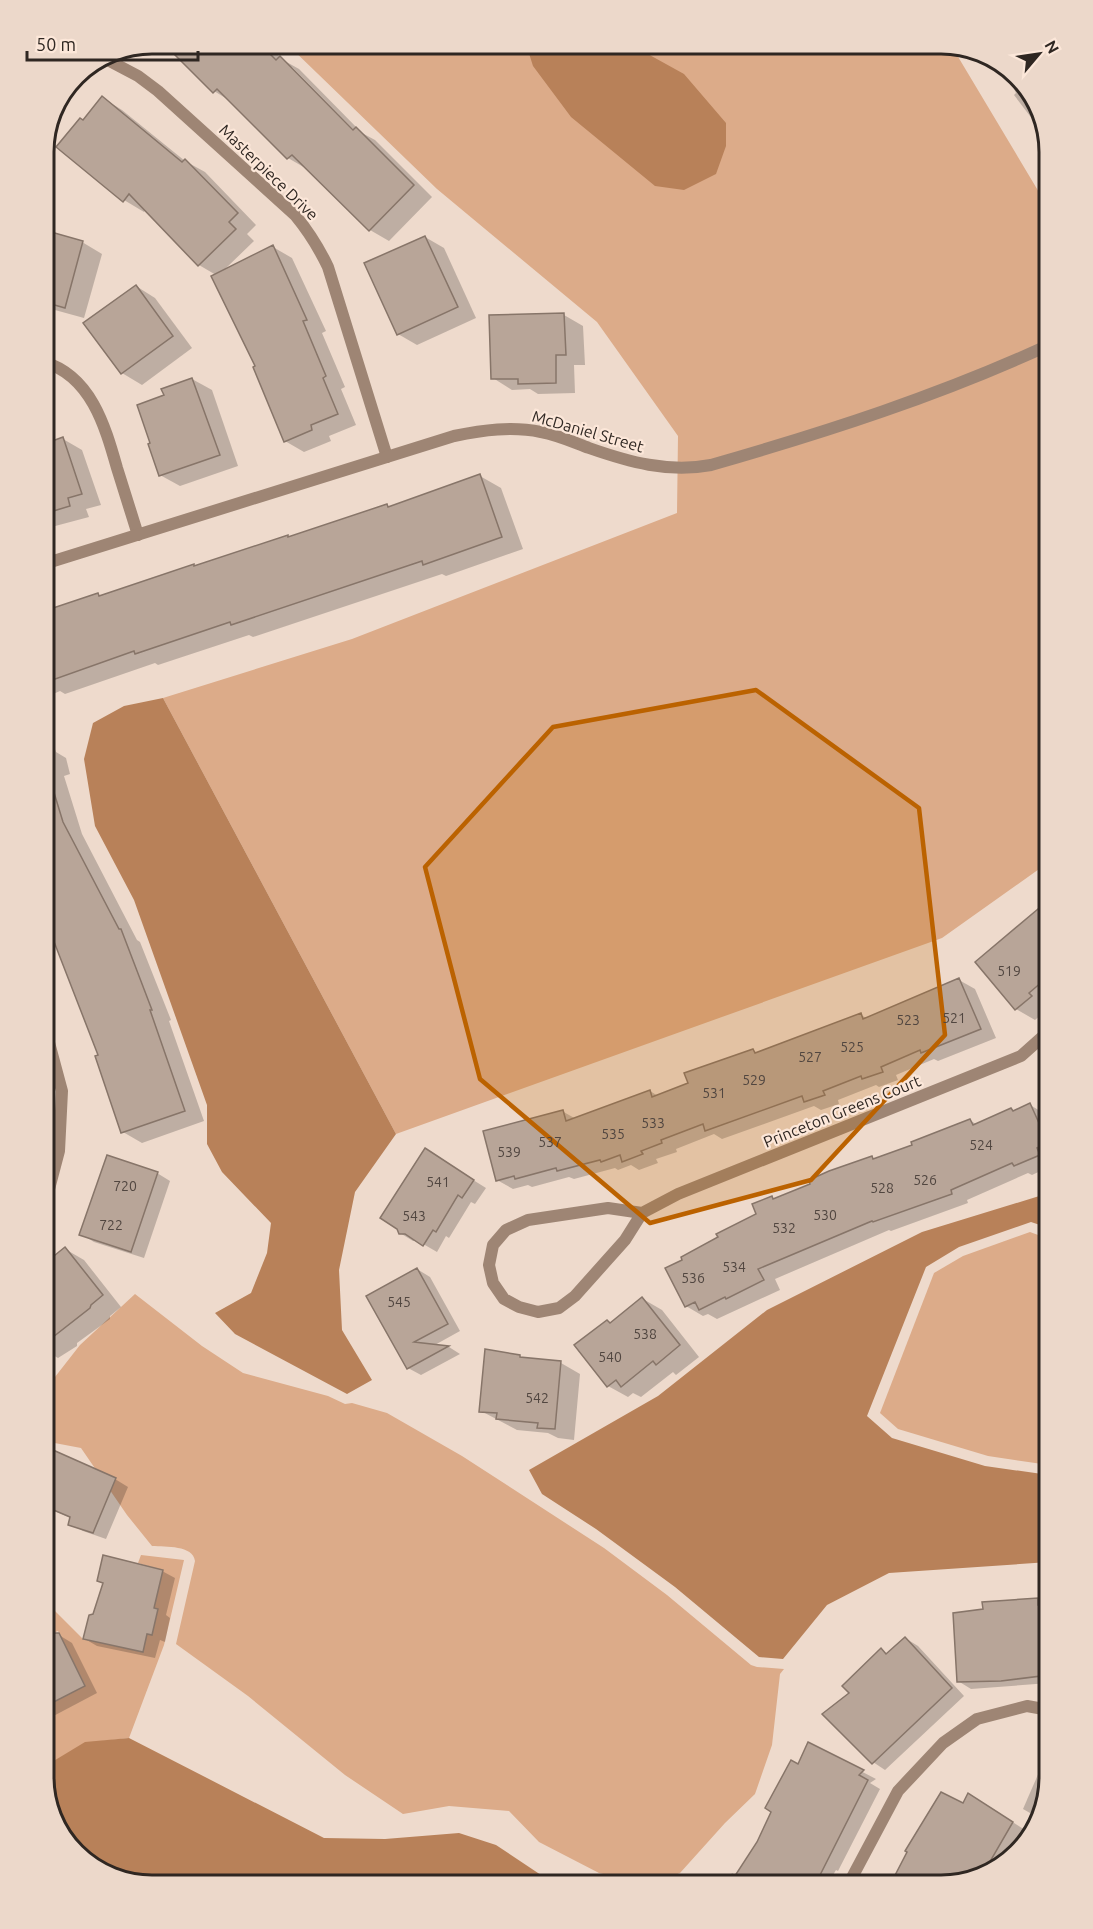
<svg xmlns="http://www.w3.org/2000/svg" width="1093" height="1929" font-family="Ubuntu,sans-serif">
<rect width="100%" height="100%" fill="#eedacc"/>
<!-- green -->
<g fill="#dcab89">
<path d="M287,44L951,45L1049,209V862L942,938L396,1134L163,698L352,639L677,513L678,436L597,322L437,189Z"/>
<path d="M1030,1232L1049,1239V1465L988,1456L898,1429L880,1413L934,1273L963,1256Z"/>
<path d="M135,1294L202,1346L243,1373L328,1396L345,1404L352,1403L387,1413L462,1456L604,1548L667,1595L751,1665L757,1667L784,1669L780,1674L772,1745L755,1794L725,1823L680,1873L649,1885L599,1873L539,1842L509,1811L449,1806L403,1814L345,1775L248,1696L176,1644L195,1561C193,1545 166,1547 152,1546L127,1515L81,1448L44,1441V1391L80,1345Z"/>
<path d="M141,1555L184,1560L164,1645L129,1738L85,1743L48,1765L45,1785L44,1776V1707L85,1685L58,1631L51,1634L44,1621V1614L52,1608L83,1639L142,1652L147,1634L152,1635L158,1609L154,1608L162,1570L138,1563Z"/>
</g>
<!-- water -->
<g fill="#b88159">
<path d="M526,44H641L646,53L684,74L726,123V146L716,174L684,190L655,186L571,117L533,66Z"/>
<path d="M163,698L396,1134L355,1192L339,1270L342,1330L372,1380L347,1394L235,1334L215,1313L251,1293L267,1253L271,1223L222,1172L207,1144V1105L134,900L95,826L84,759L93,723L124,706Z"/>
<path d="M1049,1193V1228L1031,1222L959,1247L926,1267L867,1416L892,1438L985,1466L1049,1475V1562L889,1573L827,1605L783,1659L759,1657L675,1587L596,1529L542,1494L529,1470L658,1396L767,1310L922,1232Z"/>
<path d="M129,1738L324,1838L385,1839L459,1833L496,1845L547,1879L588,1885H146L98,1869L73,1845L52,1815L45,1785L47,1765L85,1742Z"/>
</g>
<!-- shadow -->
<g fill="#0003" fill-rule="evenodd">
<path d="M167,44H267L283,60L299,69L362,133L375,140L432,197L389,241L370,230L307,169L288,158L232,102L214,91ZM286,64L293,68L359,135L357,137Z"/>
<path d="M1000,61L1038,105L1046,137L1014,95L1016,93Z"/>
<path d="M103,98L122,110L185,161L205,172L256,225L247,234L254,241L224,270L273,247L292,258L326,331L322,333L345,387L341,389L356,425L329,436L331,441L304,452L285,441L257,367L216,275L199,265L146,209L144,212L124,200L58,147L84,121Z"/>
<path d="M49,134L55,154L44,157V146Z"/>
<path d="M44,232L82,242L102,254L84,318L44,307Z"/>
<path d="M425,237L444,248L476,318L417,345L398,334Z"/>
<path d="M136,286L155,298L192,348L142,385L122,373L85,323Z"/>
<path d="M564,315L583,326L585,365H574L575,393L538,394L530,389L512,390L493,378Z"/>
<path d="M192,379L212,390L238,466L180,486L160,475L166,396Z"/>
<path d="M63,439L82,450L101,505L86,509L89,517L44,529V445Z"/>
<path d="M480,476L501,488L523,549L446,576L442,574L253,637L249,635L158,665L155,663L65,694L60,691L44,698V643L57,638L98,594L102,597L287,536L291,538L387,506L390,508Z"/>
<path d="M44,739L53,744L56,752L66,758L70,774L64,776L82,834L137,940L140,942L171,1020L169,1021L204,1121L142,1143L123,1132L100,1056L54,939L47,935L44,928Z"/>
<path d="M1049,901V1003L1048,1005L1049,1008L1035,1020L1016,1009L977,962Z"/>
<path d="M959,980L975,989L996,1038L938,1061L934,1059L896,1075L898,1080L879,1087L876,1085L838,1100L839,1104L821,1110L814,1106L722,1139L714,1134L676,1149L677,1152L656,1159L658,1163L639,1170L631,1165L618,1170L615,1168L574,1179L569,1177L532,1187L528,1185L513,1189L497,1180L562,1111L576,1119L650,1091L658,1096L690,1084L753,1050L759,1054L861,1015L868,1019Z"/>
<path d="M44,1096L51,1132L44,1134Z"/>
<path d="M1030,1105L1047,1115L1049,1121V1167L1032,1175L1028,1173L967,1200L968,1203L891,1231L889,1230L775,1279L780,1290L717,1319L708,1314L703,1316L686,1306L772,1197L776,1200L872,1158L875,1160L914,1146L970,1120L977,1125L1011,1110L1015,1112Z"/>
<path d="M438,1158L486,1188L475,1204L471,1202L449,1238L446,1236L437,1252L418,1241H413L400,1233Z"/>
<path d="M157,1173L170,1181L144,1258L94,1242L81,1234Z"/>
<path d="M65,1249L84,1260L121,1307L110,1316V1319L77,1343V1346L58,1358L44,1350V1266Z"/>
<path d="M417,1269L430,1277L460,1331L433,1346L449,1347L460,1354L421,1375L408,1368Z"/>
<path d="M643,1299L662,1310L699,1357L676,1375L673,1372L641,1397L633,1393L628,1397L608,1386L611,1324Z"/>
<path d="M519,1356L525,1359L561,1363L580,1374L574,1440L558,1438L548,1433L517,1430L481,1411Z"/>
<path d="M44,1448L115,1479L128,1487L106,1539L83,1531L70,1524L71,1518L52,1510L50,1517L44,1514Z"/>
<path d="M162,1571L175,1578L166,1615L170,1618L165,1642L160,1640L155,1658L97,1646L85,1639L105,1583Z"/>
<path d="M1037,1599L1049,1606V1683L971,1689L958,1681L984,1610Z"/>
<path d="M52,1635H59L72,1643L97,1693L44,1721V1639Z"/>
<path d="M905,1638L918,1646L964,1696L885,1770L873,1762L851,1693L881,1650L888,1654Z"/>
<path d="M809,1744L876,1779L870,1783L880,1789L838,1871L836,1870L827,1885H725L732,1873L737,1876L758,1843Z"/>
<path d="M1043,1763L1049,1766V1777L1037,1817L1023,1809Z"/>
<path d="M981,1802L1025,1830L1011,1855L988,1874L940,1886L891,1885L909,1852L964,1805Z"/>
</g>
<!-- building -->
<g fill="#b8a598" stroke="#877569" stroke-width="1.5">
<path d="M164,44H260L276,60L280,56L353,130L356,127L414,185L369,231L292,155L287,159L217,89L213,93Z"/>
<path d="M102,96L182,162L185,159L238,213L229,222L236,229L198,266L129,194L123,202L56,147L80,118L83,120Z"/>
<path d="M44,230L83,241L65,308L44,302Z"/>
<path d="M425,236L458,307L397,335L364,263Z"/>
<path d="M273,245L307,320L303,321L326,376L323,378L338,414L311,425L312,430L284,442L253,367L255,366L211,276Z"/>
<path d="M136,285L173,336L121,374L83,323Z"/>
<path d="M564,313L566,355H556V383L518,384V379H491L489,315Z"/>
<path d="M192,378L220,455L159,476L148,444L150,443L137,405L164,395L161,389Z"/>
<path d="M63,437L82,494L68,498L70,506L50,512L49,510L44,512V444Z"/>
<path d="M480,474L502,537L423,565L422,561L231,625L230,622L135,654L134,651L44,683V611L98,593L99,596L194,564V566L288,535V537L387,504L388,507Z"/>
<path d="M48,773L63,822L119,929H121L152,1010H150L185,1111L121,1133L95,1056L98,1055L51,934L44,937V774Z"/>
<path d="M1038,909L1049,922V976L1029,993L1032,996L1015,1010L975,962Z"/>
<path d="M959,978L981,1029L921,1053L920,1050L881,1067L883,1072L862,1079L861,1076L823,1091L825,1095L804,1102L802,1096L705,1131L703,1124L661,1140L662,1143L641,1151L643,1154L622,1162L620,1155L601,1162L600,1160L557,1171L556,1168L515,1179L514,1176L496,1181L483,1131L563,1110L566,1121L650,1090L652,1097L688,1083L684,1073L753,1049L755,1053L861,1013L863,1019Z"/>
<path d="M1030,1103L1039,1123L1043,1126L1042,1132L1048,1143L1037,1148L1040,1155L1014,1166L1012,1163L951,1190L952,1194L873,1222L872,1221L758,1269L764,1280L726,1299L725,1297L699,1310L695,1302L685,1307L665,1268L682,1260L681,1257L718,1237L716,1234L756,1214L752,1204L772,1196L773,1199L810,1184L809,1180L829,1171L872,1156L873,1159L912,1145L911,1142L970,1119L973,1125L1011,1108L1013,1111Z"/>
<path d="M425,1148L474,1180L462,1198L458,1195L436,1232L433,1230L423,1246L405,1234H399L397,1229L380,1218Z"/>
<path d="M107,1155L158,1172L131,1252L79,1235Z"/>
<path d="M65,1247L103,1295L91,1305L90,1308L44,1344V1264Z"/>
<path d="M417,1268L448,1324L414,1342L449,1346L407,1369L366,1296Z"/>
<path d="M642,1297L680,1345L656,1365L653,1361L621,1387L616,1380L607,1387L574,1345L607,1320L610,1323Z"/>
<path d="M485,1349L520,1355V1357L561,1361L555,1429L537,1428L538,1423L496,1419L497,1413L479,1412Z"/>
<path d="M44,1446L116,1478L93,1533L68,1525L70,1517L44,1506Z"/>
<path d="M103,1555L163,1570L154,1608L158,1609L152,1635L147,1634L143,1652L83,1639L89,1615L93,1614L103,1583L97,1581Z"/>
<path d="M1038,1598V1605H1049V1675L1001,1681L957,1682L953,1613L983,1609L982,1602Z"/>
<path d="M51,1633H59L85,1686L44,1707V1638Z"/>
<path d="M905,1637L952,1688L872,1764L822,1714L849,1693L842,1686L881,1648L886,1654Z"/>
<path d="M808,1742L864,1770L859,1775L868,1780L815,1885H729L757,1842L771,1812L765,1808L791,1760L798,1764Z"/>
<path d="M941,1792L963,1803L968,1793L1013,1822L984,1872L976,1871L973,1878L940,1886L890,1885L907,1852L905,1851Z"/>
</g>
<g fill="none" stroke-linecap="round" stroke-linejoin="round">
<!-- minor -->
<g stroke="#9e8574" stroke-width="12">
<path d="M102,57L138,76L158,91L295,215C309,232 319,248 328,267L387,457"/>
<path d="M44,362C91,376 105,426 117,468C124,490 131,512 138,535"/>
<path d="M44,564L454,436C483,430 512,426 541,432C558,435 573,442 589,448C629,462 668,473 711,465C826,432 941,395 1049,345"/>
<path d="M44,1208L59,1151L62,1091L44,1024"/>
<path d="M642,1213L608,1208L528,1220L506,1230L493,1245L489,1265L493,1283L504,1299L519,1307L538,1312L559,1308L575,1296L625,1240L642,1213L678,1194L1021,1056L1049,1031"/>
<path d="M848,1885L898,1791L943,1743L977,1719L1027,1706L1049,1710"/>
</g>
</g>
<!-- marked area -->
<path fill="#bb6200" fill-opacity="0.2" stroke="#bb6200" stroke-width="4.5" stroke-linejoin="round" d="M756,690L919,808L945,1035L811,1180L650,1223L480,1079L425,867L553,727Z"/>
<g text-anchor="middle" stroke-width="4.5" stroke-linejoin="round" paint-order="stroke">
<!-- number labels -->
<g font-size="14" fill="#514640">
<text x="1009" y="976">519</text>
<text x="954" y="1023">521</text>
<text x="908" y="1025">523</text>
<text x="852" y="1052">525</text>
<text x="810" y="1062">527</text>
<text x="754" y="1085">529</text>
<text x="714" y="1098">531</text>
<text x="653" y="1128">533</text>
<text x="613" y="1139">535</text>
<text x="550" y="1147">537</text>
<text x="981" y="1150">524</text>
<text x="509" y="1157">539</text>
<text x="925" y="1185">526</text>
<text x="438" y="1187">541</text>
<text x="125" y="1191">720</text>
<text x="882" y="1193">528</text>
<text x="825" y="1220">530</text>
<text x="414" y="1221">543</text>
<text x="111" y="1230">722</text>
<text x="784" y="1233">532</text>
<text x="734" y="1272">534</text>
<text x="693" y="1283">536</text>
<text x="399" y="1307">545</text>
<text x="645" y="1339">538</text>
<text x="610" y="1362">540</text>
<text x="537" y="1403">542</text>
</g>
<!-- street labels -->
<g font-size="16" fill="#2f2722" stroke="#fce7d9">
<text transform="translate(269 172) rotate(44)" y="6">Masterpiece Drive</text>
<text transform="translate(588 431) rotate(16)" y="6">McDaniel Street</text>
<text transform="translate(842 1111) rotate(-22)" y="6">Princeton Greens Court</text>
</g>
</g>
<!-- crop -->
<path d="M0 0H1093V1929H0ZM152 54H941A98 98 0 0 1 1039 152V1777A98 98 0 0 1 941 1875H152A98 98 0 0 1 54 1777V152A98 98 0 0 1 152 54Z" fill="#ecd8ca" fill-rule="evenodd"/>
<path fill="none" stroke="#2f2722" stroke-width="3" d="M152 54H941A98 98 0 0 1 1039 152V1777A98 98 0 0 1 941 1875H152A98 98 0 0 1 54 1777V152A98 98 0 0 1 152 54Z"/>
<!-- north arrow -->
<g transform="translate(1039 54) rotate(61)" stroke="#fce7d9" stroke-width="4.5" paint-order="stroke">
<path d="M0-4.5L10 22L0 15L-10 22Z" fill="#2f2722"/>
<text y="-9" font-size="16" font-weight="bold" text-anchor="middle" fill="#2f2722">N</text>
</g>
<!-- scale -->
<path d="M27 51v9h171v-9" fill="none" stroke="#2f2722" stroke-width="3"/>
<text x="36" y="51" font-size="18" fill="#2f2722" stroke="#fce7d9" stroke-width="4.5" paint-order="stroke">50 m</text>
</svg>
